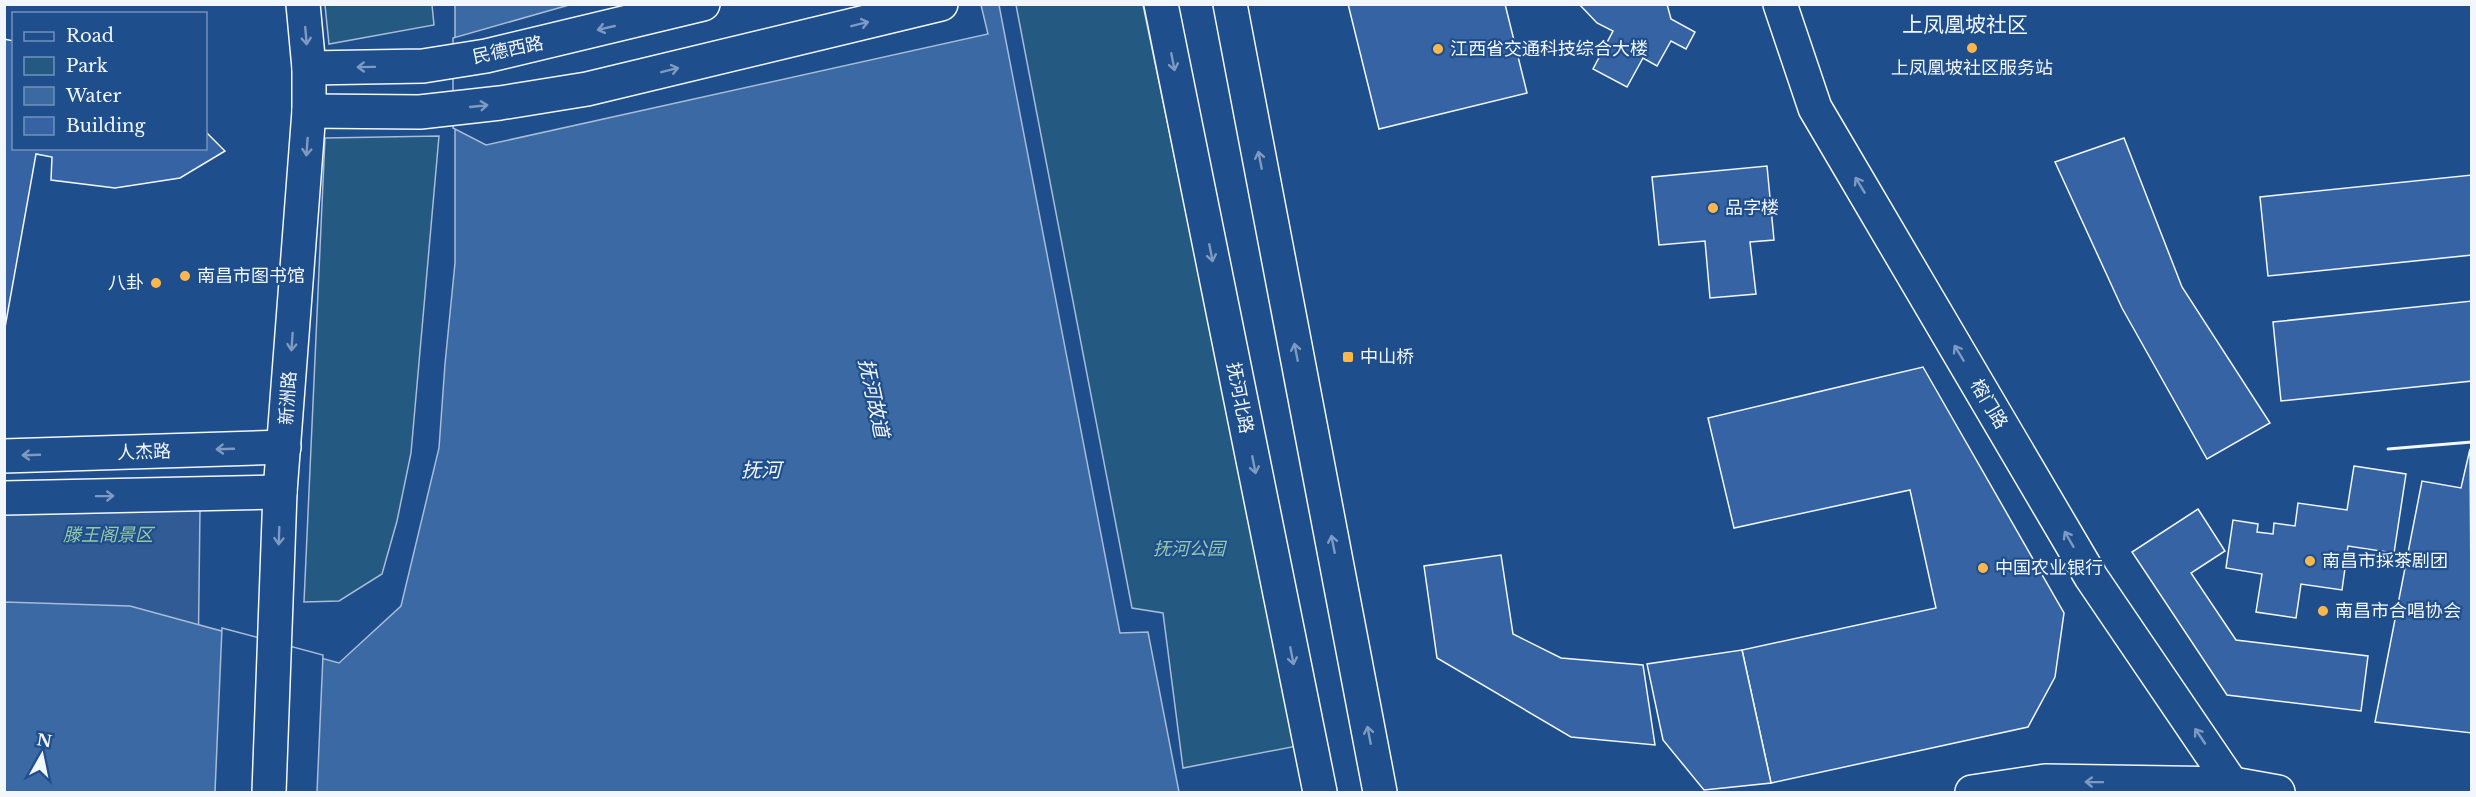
<svg xmlns="http://www.w3.org/2000/svg" width="2476" height="797" font-family="'Libre Baskerville','Noto Sans SC',serif">
<rect width="100%" height="100%" fill="#1f4e8c"/>
<!-- green -->
<g fill="#245a82" stroke="#a8bbd7" stroke-width="1.5">
<path d="M325,5H432L434,25L329,44Z"/>
<path d="M1016,5H1143L1297,746L1183,768L1163,613L1132,608Z"/>
<path d="M439,136L411,453L397,521L382,574L339,601L304,602L325,138Z"/>
</g>
<!-- parking -->
<path fill="#305b95" stroke="#a8bbd7" stroke-width="1.5" d="M4,509H200L198,670L5,792Z"/>
<!-- water -->
<path fill="#3b69a3" stroke="#a8bbd7" stroke-width="1.5" d="M455,5H999L1120,633L1148,632L1179,792H5V602L130,606L339,663L401,606L439,448L445,364L455,263Z"/>
<!-- pier -->
<g fill="#1f4e8c" stroke="#a8bbd7" stroke-width="1.5">
<path d="M569,5H981L988,34L486,145L453,128V38Z"/>
<path d="M222,628L323,655L317,792H215Z"/>
</g>
<!-- building -->
<g fill="#3563a3" stroke="#f2f6ff" stroke-width="1.5">
<path d="M1348,4H1505L1527,93L1379,129Z"/>
<path d="M1579,4H1667L1671,19L1695,32L1686,49L1671,41L1657,66L1643,58L1627,87L1593,69L1613,31L1597,23Z"/>
<path d="M4,39L14,41V148H206V132L225,151L180,178L115,188L51,180L52,157L36,154L4,333Z"/>
<path d="M2124,138L2182,287L2270,423L2207,459L2122,308L2055,162Z"/>
<path d="M1767,166L1774,240L1750,242L1756,294L1710,298L1705,241L1659,245L1652,177Z"/>
<path d="M2472,175V255L2268,276L2260,197Z"/>
<path d="M2472,301V381L2281,401L2273,322Z"/>
<path d="M1923,367L2064,613L2055,677L2028,727L1771,783L1742,650L1936,608L1910,490L1734,528L1708,418Z"/>
<path d="M2470,449L2472,733L2375,722L2422,481L2461,488Z"/>
<path d="M2354,466L2406,474L2394,553L2348,546L2342,590L2301,584L2296,618L2256,612L2262,574L2226,568L2233,520L2258,524L2257,532L2273,534L2274,523L2295,526L2298,503L2347,510Z"/>
<path d="M2198,509L2225,551L2191,573L2236,640L2368,656L2361,711L2227,695L2132,552Z"/>
<path d="M1501,555L1513,634L1561,658L1643,665L1655,745L1571,737L1437,658L1424,566Z"/>
<path d="M1742,650L1771,783L1704,790L1663,740L1647,664Z"/>
</g>
<g fill="none" stroke-linecap="round" stroke-linejoin="round">
<!-- secondary casing -->
<g stroke="#f2f6ff" stroke-width="36">
<g id="secondary">
<path d="M1780,4L1815,108L2091,577L2237,792"/>
<path d="M309,68L423,66L486,56L703,4"/>
<path d="M309,111L420,112L500,103L587,89L941,4"/>
<path d="M4,456L284,447"/>
<path d="M4,498L280,492"/>
<path d="M269,792L280,492L309,111V68L303,4"/>
<path d="M1972,792L2045,781L2233,784L2278,792"/>
</g>
</g>
<!-- primary casing -->
<g stroke="#f2f6ff" stroke-width="36">
<g id="primary">
<path d="M1161,4L1320,792"/>
<path d="M1230,4L1380,792"/>
</g>
</g>
<!-- secondary -->
<use href="#secondary" stroke="#1f4e8c" stroke-width="33"/>
<!-- primary -->
<use href="#primary" stroke="#1f4e8c" stroke-width="33"/>
<!-- wall -->
<path stroke="#f2f6ff" stroke-width="3" d="M2388,449L2472,442"/>
</g>
<!-- one-way arrows -->
<defs><path id="oneway-shaft" d="M-6 0H5M1.5-3L5.5 0L1.5 3" fill="none" stroke-width="1.6" stroke-linecap="round" stroke-linejoin="round" transform="scale(1.5)"/></defs>
<g stroke="#7e9ac0">
<use href="#oneway-shaft" transform="translate(860 24) rotate(-14)"/>
<use href="#oneway-shaft" transform="translate(606 28) rotate(167)"/>
<use href="#oneway-shaft" transform="translate(306 36) rotate(85)"/>
<use href="#oneway-shaft" transform="translate(1173 62) rotate(79)"/>
<use href="#oneway-shaft" transform="translate(366 67) rotate(179)"/>
<use href="#oneway-shaft" transform="translate(670 70) rotate(-14)"/>
<use href="#oneway-shaft" transform="translate(479 106) rotate(-6)"/>
<use href="#oneway-shaft" transform="translate(307 147) rotate(94)"/>
<use href="#oneway-shaft" transform="translate(1260 160) rotate(-101)"/>
<use href="#oneway-shaft" transform="translate(1860 185) rotate(-121)"/>
<use href="#oneway-shaft" transform="translate(1211 253) rotate(79)"/>
<use href="#oneway-shaft" transform="translate(292 342) rotate(94)"/>
<use href="#oneway-shaft" transform="translate(1296 352) rotate(-101)"/>
<use href="#oneway-shaft" transform="translate(1959 353) rotate(-121)"/>
<use href="#oneway-shaft" transform="translate(225 449) rotate(178)"/>
<use href="#oneway-shaft" transform="translate(31 455) rotate(178)"/>
<use href="#oneway-shaft" transform="translate(1254 465) rotate(79)"/>
<use href="#oneway-shaft" transform="translate(105 496) rotate(-1)"/>
<use href="#oneway-shaft" transform="translate(279 536) rotate(92)"/>
<use href="#oneway-shaft" transform="translate(2069 539) rotate(-120)"/>
<use href="#oneway-shaft" transform="translate(1333 544) rotate(-101)"/>
<use href="#oneway-shaft" transform="translate(1292 656) rotate(79)"/>
<use href="#oneway-shaft" transform="translate(1369 735) rotate(-101)"/>
<use href="#oneway-shaft" transform="translate(2200 736) rotate(-124)"/>
<use href="#oneway-shaft" transform="translate(2094 782) rotate(-179)"/>
</g>
<!-- markers -->
<g fill="#ffb74d" stroke="#1f4e8c" stroke-width="2">
<circle cx="1972" cy="48" r="6"/>
<circle cx="1438" cy="49" r="6"/>
<circle cx="1713" cy="208" r="6"/>
<circle cx="185" cy="276" r="6"/>
<circle cx="156" cy="283" r="6"/>
<rect x="1342" y="351" width="12" height="12" rx="3"/>
<circle cx="2310" cy="561" r="6"/>
<circle cx="1983" cy="568" r="6"/>
<circle cx="2323" cy="611" r="6"/>
</g>
<g text-anchor="middle" stroke-width="4.5" stroke-linejoin="round" paint-order="stroke">
<!-- poi labels -->
<g font-size="18" fill="#f2f6ff" stroke="#1f4e8c" text-anchor="start">
<text x="1450" y="55">江西省交通科技综合大楼</text>
<text x="1972" y="74" text-anchor="middle">上凤凰坡社区服务站</text>
<text x="1725" y="214">品字楼</text>
<text x="197" y="282">南昌市图书馆</text>
<text x="144" y="289" text-anchor="end">八卦</text>
<text x="1360" y="363">中山桥</text>
<text x="2322" y="567">南昌市採茶剧团</text>
<text x="1995" y="574">中国农业银行</text>
<text x="2335" y="617">南昌市合唱协会</text>
</g>
<!-- street labels -->
<g font-size="18" fill="#f2f6ff" stroke="#1f4e8c">
<text transform="translate(508 50) rotate(-12)" y="6">民德西路</text>
<text transform="translate(288 398) rotate(-86)" y="6">新洲路</text>
<text transform="translate(1240 398) rotate(79)" y="6">抚河北路</text>
<text transform="translate(1989 404) rotate(59)" y="6">榕门路</text>
<text transform="translate(144 452) rotate(-2)" y="6">人杰路</text>
</g>
<!-- park labels -->
<g font-size="18" font-style="italic" fill="#97c8a6" stroke="#1f4e8c">
<text x="108" y="541">滕王阁景区</text>
<text x="1189" y="555">抚河公园</text>
</g>
<!-- water labels -->
<g font-size="20" font-style="italic" fill="#f2f6ff" stroke="#1f4e8c">
<text transform="translate(874 398) rotate(78)" y="7">抚河故道</text>
<text x="761" y="477">抚河</text>
</g>
<!-- quarter labels -->
<g font-size="21" fill="#f2f6ff" stroke="#1f4e8c">
<text x="1965" y="32">上凤凰坡社区</text>
</g>
</g>
<!-- border -->
<rect width="2476" height="797" fill="none" stroke="#f2f6ff" stroke-width="12"/>
<!-- legend -->
<rect x="12" y="12" width="195" height="138" fill="#1f4e8c" stroke="#7391ba" stroke-width="1.5"/>
<rect x="24" y="32" width="30" height="9" fill="#1f4e8c" stroke="#7391ba" stroke-width="1.5"/>
<text x="66" y="42" font-size="18" fill="#f2f6ff">Road</text>
<rect x="24" y="57" width="30" height="18" fill="#245a82" stroke="#7391ba" stroke-width="1.5"/>
<text x="66" y="72" font-size="18" fill="#f2f6ff">Park</text>
<rect x="24" y="87" width="30" height="18" fill="#3b69a3" stroke="#7391ba" stroke-width="1.5"/>
<text x="66" y="102" font-size="18" fill="#f2f6ff">Water</text>
<rect x="24" y="117" width="30" height="18" fill="#3563a3" stroke="#7391ba" stroke-width="1.5"/>
<text x="66" y="132" font-size="18" fill="#f2f6ff">Building</text>
<!-- north arrow -->
<g transform="translate(42 755) rotate(9)" stroke="#1f4e8c" stroke-width="4.5" paint-order="stroke">
<path d="M0-4.5L10 22L0 15L-10 22Z" fill="#f2f6ff"/>
<text y="-9" font-size="16" font-weight="bold" text-anchor="middle" fill="#f2f6ff">N</text>
</g>
</svg>
